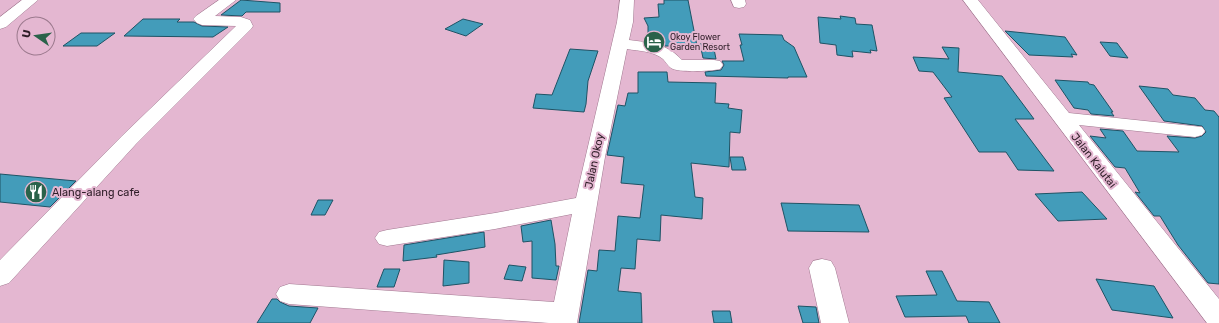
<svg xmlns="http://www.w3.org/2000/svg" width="1219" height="323" font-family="Rubik,sans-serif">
<rect width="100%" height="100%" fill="#e4b7d1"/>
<!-- building -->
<g fill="#439cba" stroke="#1e5365">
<path d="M241,0L280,3V12H246L242,16L221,15Z"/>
<path d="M664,0H688L697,46H665L648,41V26L644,18L659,17L658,4H664Z"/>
<path d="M840,16L855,18L856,24L872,25L877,51L870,50L871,53L852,51L853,57L837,55L836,45L820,43L818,17L841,19Z"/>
<path d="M143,19H180L177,22H194L202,26L228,27L213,37L124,36Z"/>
<path d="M463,19L483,24L466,36L445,29Z"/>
<path d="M1005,31L1065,37L1077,55L1071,54L1073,57L1029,55Z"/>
<path d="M81,33H115L97,46H63Z"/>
<path d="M739,34L782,35L784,40L794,47L807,77H788V78L706,76L705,72L721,70L724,65L722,61H744L740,45H742Z"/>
<path d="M1100,42L1117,43L1128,58L1110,56Z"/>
<path d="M700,44H713L716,59L703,58Z"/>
<path d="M942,47L959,48L958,72L1002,76L1034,119H1015L1054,171L1018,170L1006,152H979L944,98L952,97L933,72L919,71L913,57L949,59Z"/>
<path d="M570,49L598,51L588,81L586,104L584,112L533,108L536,94L552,95Z"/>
<path d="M638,72H667L668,82L716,83L715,103L729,104L728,108L742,110L740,133L730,132L729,167L691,163L695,197L703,198L702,219L661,215L660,241L637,239L635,269L621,268L618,291L641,293L642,323H579L588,270L597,271L599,250L615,251L618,216L640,218L644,185L621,183L624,157L607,155L618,105L625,106L628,93H638Z"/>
<path d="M1055,80L1088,82L1089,84L1094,85L1113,112H1111L1114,116L1091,114L1088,110L1074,108Z"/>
<path d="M1139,86L1168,89L1173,95L1195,98L1205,110L1214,111L1219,117V284L1208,283L1178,245L1160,216H1154L1135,192L1140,193L1125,168L1115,167L1090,136L1106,138L1100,129L1123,131L1137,151L1179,152L1167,136L1195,138L1202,136L1206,132L1202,126L1164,121Z"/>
<path d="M730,157H743L746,170H732Z"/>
<path d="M0,174L76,181L50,207L0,202Z"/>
<path d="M1082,192L1107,219L1058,221L1035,194Z"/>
<path d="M318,200H333L325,215H311Z"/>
<path d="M781,203L859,205L869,232L788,231Z"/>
<path d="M551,220L555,244L556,266H559L556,280L532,278V241L523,242L521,226Z"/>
<path d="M484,232L485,247L436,255L437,257L403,261L404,245Z"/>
<path d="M444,260L469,262V283L443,286Z"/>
<path d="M509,265L526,267L522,281L504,279Z"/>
<path d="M384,269H400L394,287H377Z"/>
<path d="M926,271H942L957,301L989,302L1000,323H969L966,316L905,317L896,296L937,295Z"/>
<path d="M1096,279L1154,286L1173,318L1112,310Z"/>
<path d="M272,299H277L280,302L289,306L318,308L310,323H257Z"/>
<path d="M798,306L816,307L819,323H803Z"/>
<path d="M712,311H730L732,323H714Z"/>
</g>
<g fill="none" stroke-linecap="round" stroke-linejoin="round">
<!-- minor casing -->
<g stroke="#a17890" stroke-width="1">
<g id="minor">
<path d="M22,0H38L6,27L0,29V17Z"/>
<path d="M219,0H236L215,16L241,17L250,20L253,26L251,29L136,144L9,283L0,286V260L122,136L236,26L202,25L197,23L193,19L196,16Z"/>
<path d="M620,0H634L633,22L629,40C651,43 666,43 682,60H714L720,61L723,65L720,69C712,71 678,73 671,68C668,66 666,62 663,59C653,51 639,51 627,49L605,157L577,323H549L289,304L280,301L276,294L280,287L289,284L554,302L572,214L495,229L387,246L379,244L375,238L379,232L387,230L495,213L576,198L617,22Z"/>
<path d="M731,0H745L746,4L744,7L739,8L734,7Z"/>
<path d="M963,0H978L1069,113L1202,127L1205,131L1202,135L1195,137L1079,125L1219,299V323H1207Z"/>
<path d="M822,259L831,261L835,268L849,323H821L809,268L813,261Z"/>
</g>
</g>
<!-- minor -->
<use href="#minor" fill="#fff" fill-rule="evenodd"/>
</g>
<!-- icons -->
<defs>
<g id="hotel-disc" transform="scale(1.15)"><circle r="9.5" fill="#2a624a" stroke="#e4b7d1"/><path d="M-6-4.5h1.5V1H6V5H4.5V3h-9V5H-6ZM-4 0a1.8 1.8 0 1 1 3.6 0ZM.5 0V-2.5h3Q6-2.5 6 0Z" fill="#fff"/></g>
<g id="restaurant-disc" transform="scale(1.15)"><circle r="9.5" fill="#2a624a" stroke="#e4b7d1"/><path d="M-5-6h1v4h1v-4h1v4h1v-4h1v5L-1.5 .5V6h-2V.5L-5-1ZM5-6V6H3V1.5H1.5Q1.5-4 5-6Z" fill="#fff"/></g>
</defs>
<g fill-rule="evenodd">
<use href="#hotel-disc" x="654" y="42"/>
<use href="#restaurant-disc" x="36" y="192"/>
</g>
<g text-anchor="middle" stroke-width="4" stroke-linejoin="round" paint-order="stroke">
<!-- far-poi labels -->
<g font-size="9" fill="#2e1d27" stroke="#e4b7d1" text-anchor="start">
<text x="670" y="40">Okoy Flower<tspan x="670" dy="10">Garden Resort</tspan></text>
</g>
<!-- street labels -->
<g font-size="11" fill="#2e1d27" stroke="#e4b7d1">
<text transform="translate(1094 160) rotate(52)" y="4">Jalan Kalutai</text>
<text transform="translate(594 161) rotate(-78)" y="4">Jalan Okoy</text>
</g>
<!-- poi labels -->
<g font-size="11" fill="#2e1d27" stroke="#e4b7d1" text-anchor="start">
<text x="52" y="196">Alang-alang cafe</text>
</g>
</g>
<!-- north arrow -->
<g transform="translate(36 36) rotate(283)"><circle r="19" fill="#e4b7d1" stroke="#9b798d"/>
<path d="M0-3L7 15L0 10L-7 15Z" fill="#2a624a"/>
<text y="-6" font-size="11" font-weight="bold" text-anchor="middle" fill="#2e1d27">U</text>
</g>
</svg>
